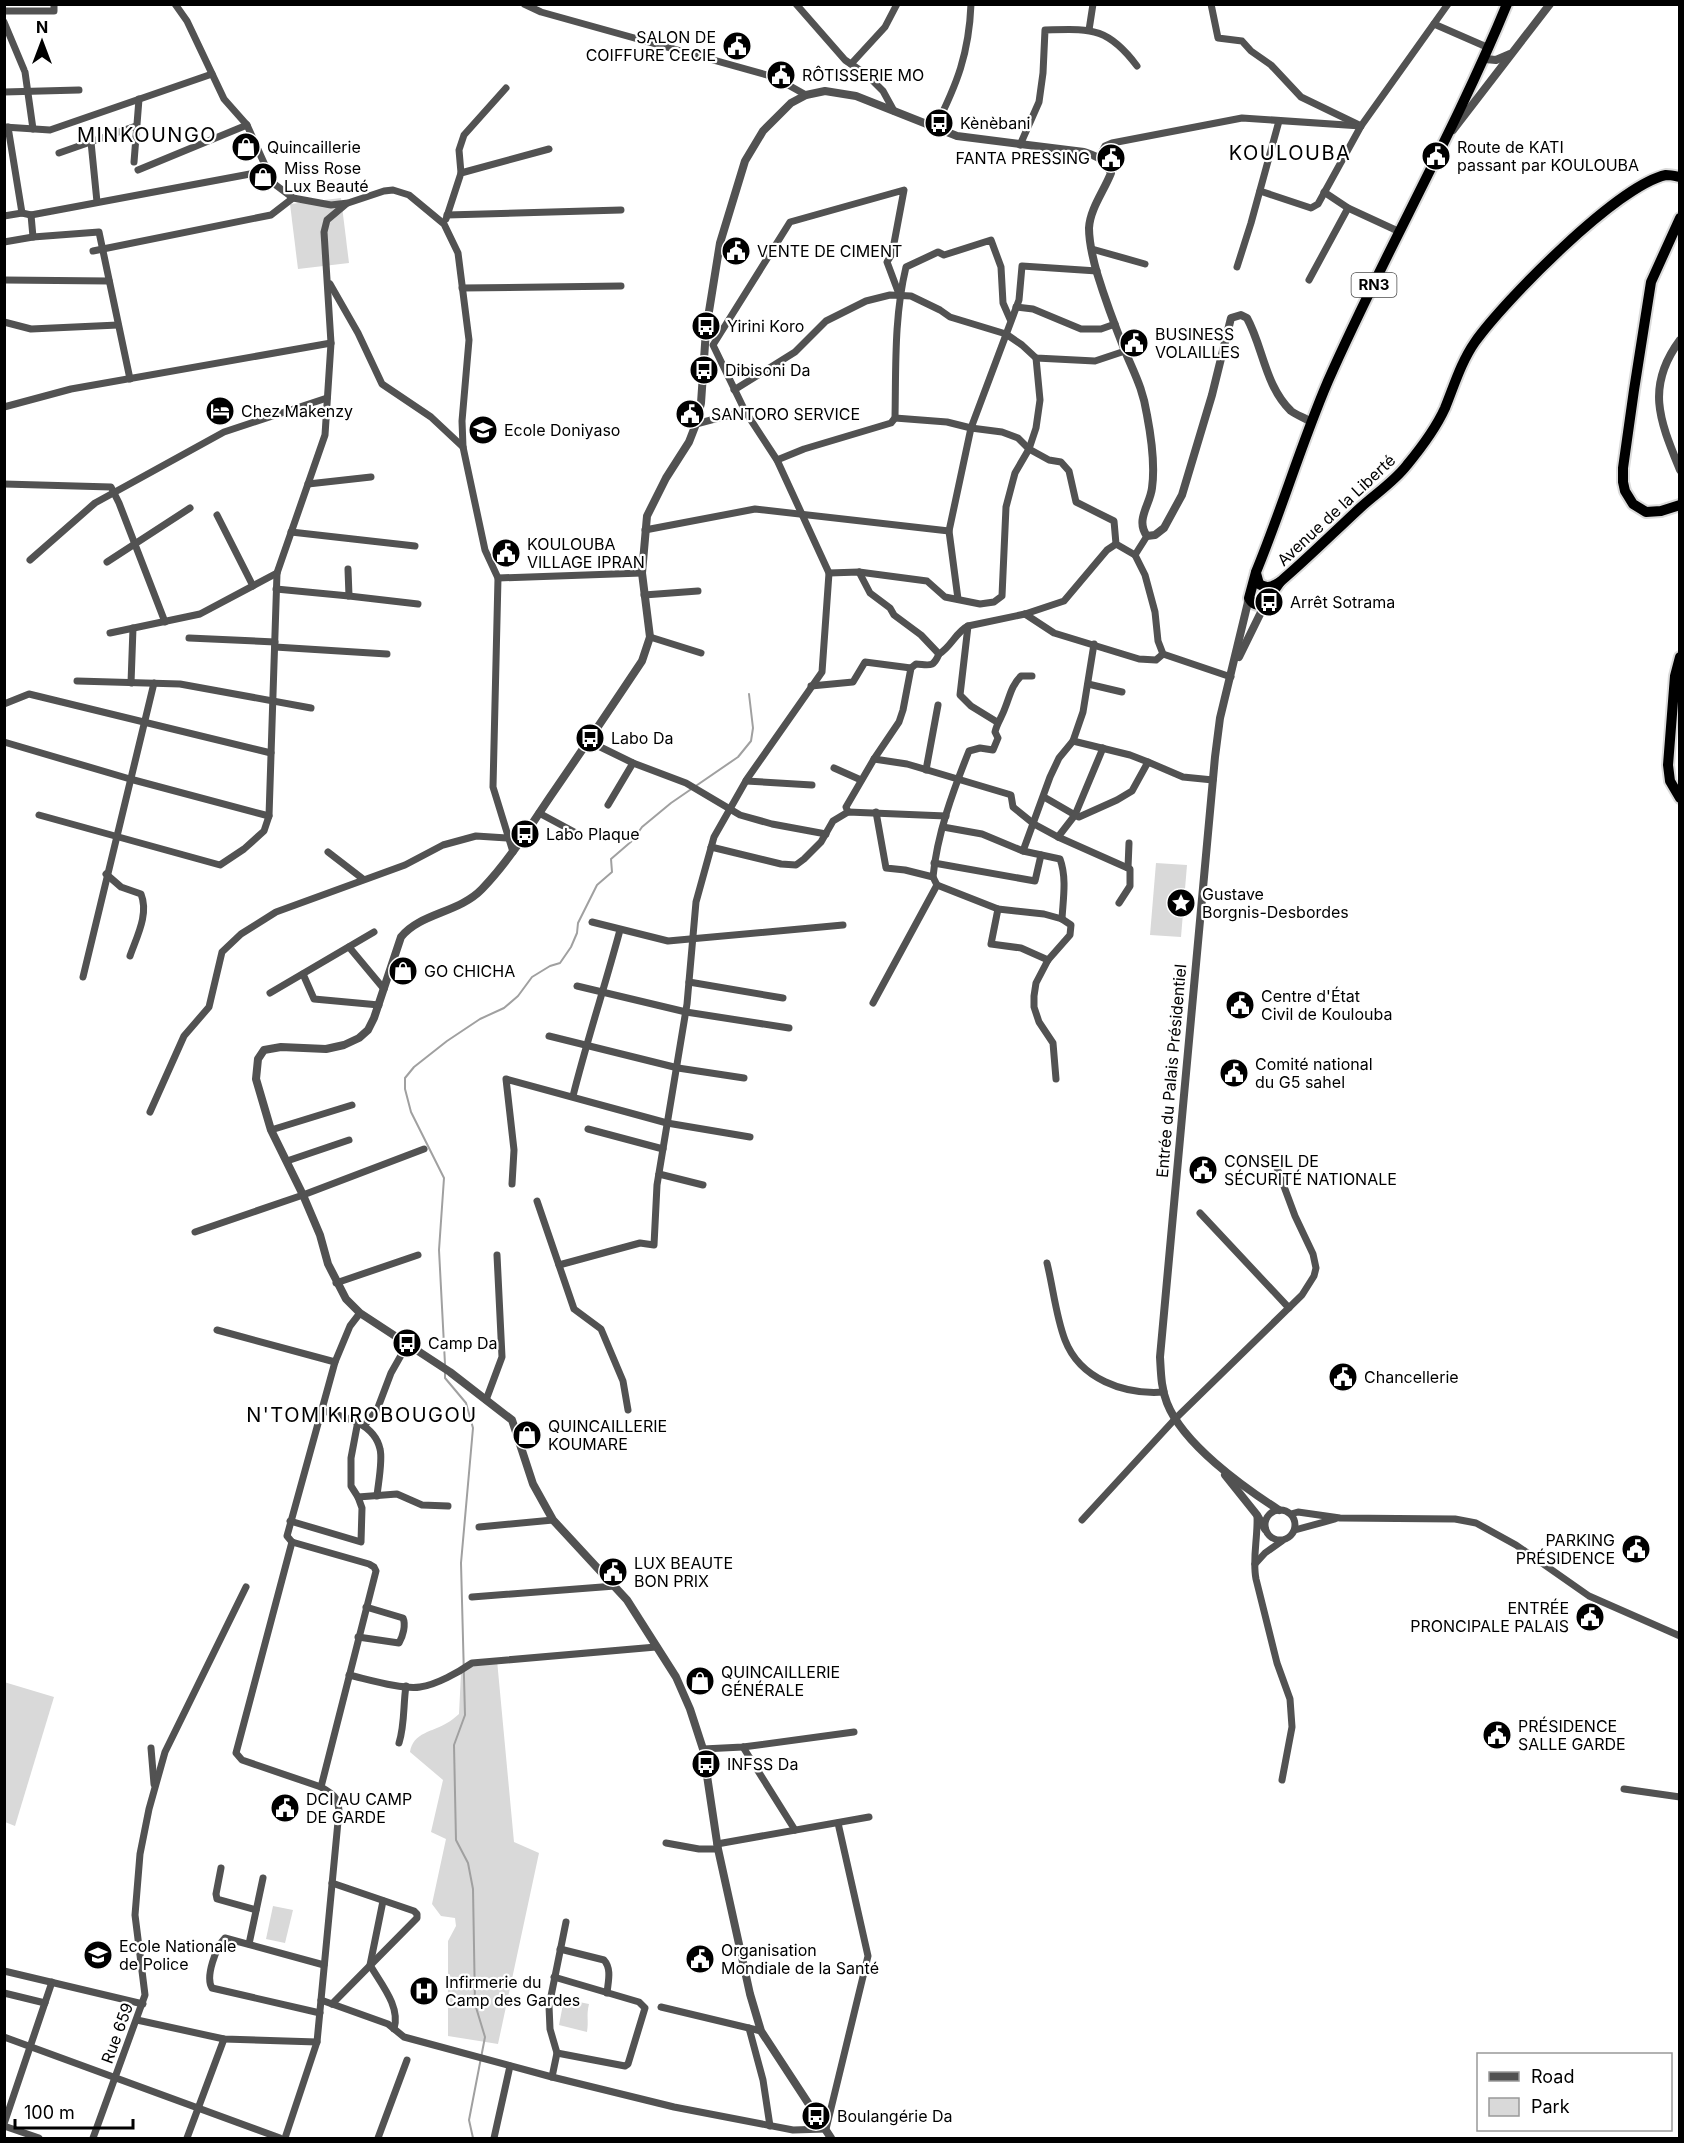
<svg xmlns="http://www.w3.org/2000/svg" width="1684" height="2143" font-family="Inter,sans-serif">
<rect width="100%" height="100%" fill="#fff"/>
<!-- green -->
<g fill="#d9d9d9">
<path d="M341,198L349,263L298,269L290,204Z"/>
<path d="M1156,863L1187,865L1181,937L1150,935Z"/>
<path d="M497,1660L514,1842L539,1853L498,2044L448,2036V1941L456,1926L455,1918L441,1916L432,1904L446,1839L431,1832L443,1780L410,1752C413,1732 433,1732 447,1723C451,1721 455,1717 459,1714L461,1673L472,1662Z"/>
<path d="M4,1682L54,1697L15,1826L5,1822Z"/>
<path d="M273,1906L293,1910L285,1943L266,1939Z"/>
<path d="M564,1999L589,2004C586,2016 589,2020 587,2032L559,2025Z"/>
</g>
<g fill="none" stroke-linecap="round" stroke-linejoin="round">
<!-- stream -->
<g stroke="#a0a0a0" stroke-width="2">
<path d="M445,1364L439,1250L444,1178L411,1112L405,1089V1078L414,1067L447,1041L480,1019L504,1008L518,996L532,977L550,966L560,963L571,947L577,933L578,923L597,885L612,872L611,859L633,840L642,827L671,803L738,757L751,741L753,728L749,694"/>
<path d="M445,1373V1378L466,1403L473,1428L461,1563L465,1715L454,1745L456,1840L468,1863L473,1889L475,2004L485,2037L469,2120L473,2138"/>
</g>
<!-- trunk casing -->
<g stroke="#dbdbdb" stroke-width="14">
<g id="trunk">
<path d="M1680,218L1651,282L1634,390L1623,468V482L1625,491L1633,504L1646,512L1661,511L1680,505"/>
<path d="M1256,573L1259,584C1267,589 1272,587 1280,582C1307,559 1333,533 1360,508C1375,494 1394,482 1407,465C1421,448 1436,428 1445,408C1454,386 1461,362 1475,342C1504,301 1618,185 1666,175C1671,175 1675,176 1680,177"/>
<path d="M1280,582L1265,604C1257,606 1253,605 1249,598L1256,572C1282,509 1301,444 1328,381C1384,254 1454,133 1507,4"/>
<path d="M1680,657L1675,676L1668,765L1670,781L1680,798"/>
</g>
</g>
<!-- minor -->
<g stroke="#525252" stroke-width="7">
<path d="M175,4L187,21L224,99L247,125L273,183L293,198L331,205L348,203L384,191L393,190L409,195L444,224L458,253L469,340L462,421L463,447L485,550L498,578L493,787L513,852"/>
<path d="M524,4L541,12L774,77L806,95"/>
<path d="M796,4L845,60L867,75L883,91L894,111"/>
<path d="M1211,4L1218,38L1242,41L1251,51L1271,65L1301,97L1359,125"/>
<path d="M4,11H54V4"/>
<path d="M4,22L25,72L33,129"/>
<path d="M1434,24L1489,48"/>
<path d="M1089,30L1093,4"/>
<path d="M851,64L885,27L897,4"/>
<path d="M4,92L79,90"/>
<path d="M4,127L50,130L212,74"/>
<path d="M8,127L22,213"/>
<path d="M935,128C957,84 969,54 971,4"/>
<path d="M91,142L97,202"/>
<path d="M1020,145L1039,102L1043,73L1045,30C1090,29 1107,26 1137,66"/>
<path d="M59,153L136,126"/>
<path d="M1099,157L1105,146L1112,143L1242,118L1361,126"/>
<path d="M134,162L139,99"/>
<path d="M138,170L247,125"/>
<path d="M461,173L459,150L464,135L506,88"/>
<path d="M1260,191L1311,208L1318,204L1361,126L1448,4"/>
<path d="M1324,192L1348,208L1400,232"/>
<path d="M31,215L33,237"/>
<path d="M447,215L621,210"/>
<path d="M4,216L22,213L31,215L266,171"/>
<path d="M446,219L461,173L549,149"/>
<path d="M4,242L33,237L99,232L130,379"/>
<path d="M1092,249L1145,264"/>
<path d="M93,251L271,215L293,198"/>
<path d="M1237,267L1251,223L1279,121"/>
<path d="M4,280L109,281"/>
<path d="M1309,280L1348,208"/>
<path d="M330,284L358,333L382,384L431,417L463,447"/>
<path d="M462,288L621,286"/>
<path d="M1016,307L1033,309L1081,329H1101L1115,324"/>
<path d="M4,322L31,329L118,325"/>
<path d="M734,390L795,352L826,321L866,301L890,295L911,296L940,310L950,317L1006,334L1022,345L1036,358L1095,361L1125,351"/>
<path d="M4,407L71,389L331,343"/>
<path d="M895,418L947,422L971,428L1002,432L1018,438L1029,449L1049,460L1061,462L1069,471L1076,502L1114,521L1116,544L1135,555L1145,575L1155,612L1158,641L1163,654L1231,677"/>
<path d="M696,424L745,411"/>
<path d="M777,460L804,449L891,423L895,418C896,367 894,317 906,267L938,252L944,255L991,240L1001,267L1003,303L1010,319"/>
<path d="M4,484L111,487L119,503L165,622"/>
<path d="M308,484L371,477"/>
<path d="M217,515L253,586"/>
<path d="M645,530L755,509L949,531"/>
<path d="M291,532L415,546"/>
<path d="M1135,555L1147,536"/>
<path d="M30,560L95,503L224,432L327,398"/>
<path d="M107,562L190,508"/>
<path d="M348,569L349,596"/>
<path d="M859,572L870,593L890,608L894,615L921,635L939,654C951,647 956,632 968,626L1025,614L1064,601L1107,550L1116,544"/>
<path d="M829,573L859,572L927,581L945,597L980,604L994,602L1002,596L1006,507L1015,473L1029,449L1036,428L1040,400L1036,358"/>
<path d="M498,578L642,573"/>
<path d="M276,589L349,596L418,604"/>
<path d="M644,595L698,591"/>
<path d="M958,599L949,531L971,428L1019,300L1022,266L1097,271"/>
<path d="M1025,614L1054,633L1139,659L1156,660L1163,654"/>
<path d="M968,626L960,695L971,706L997,722"/>
<path d="M110,633L200,614L277,573"/>
<path d="M650,637L701,653"/>
<path d="M189,638L275,642"/>
<path d="M1094,644L1083,712L1073,741L1130,755L1148,762"/>
<path d="M275,647L387,654"/>
<path d="M77,681L180,684L311,708"/>
<path d="M131,683L133,628"/>
<path d="M1088,684L1122,692"/>
<path d="M811,686L853,682L865,662L911,668"/>
<path d="M4,704L29,694L271,753"/>
<path d="M588,741L633,763L686,783L740,815L772,824L826,834"/>
<path d="M4,742L130,779L269,816"/>
<path d="M874,759L907,764L1008,794L1011,795L1013,807L1034,824L1058,837L1130,869V886L1119,903"/>
<path d="M834,768L861,780"/>
<path d="M926,770L938,705"/>
<path d="M746,781L812,785"/>
<path d="M1044,797L1075,815L1103,748"/>
<path d="M608,805L633,763"/>
<path d="M848,812L846,807L874,759L899,722L903,710L911,668L916,664C930,665 933,668 939,654"/>
<path d="M876,812L886,868L905,870L933,877L937,885L998,909L1044,914L1062,919L1071,925L1070,935L1048,960L1036,983L1034,996V1007L1039,1022L1053,1043L1056,1079"/>
<path d="M539,813L578,834"/>
<path d="M39,815L220,865L244,849L264,831L269,816L277,573L325,435L331,343L324,232L327,220L346,204"/>
<path d="M943,827L982,834L1023,851L1060,859C1067,878 1063,900 1062,919"/>
<path d="M1058,837L1075,815L1079,817L1117,800L1132,791L1148,762L1183,777L1213,780"/>
<path d="M711,847L781,864L796,865L804,859L821,842L833,821L848,812L946,816"/>
<path d="M1023,851L1050,777L1059,758L1073,741"/>
<path d="M328,852L363,879"/>
<path d="M934,863L1035,881L1041,855"/>
<path d="M1128,868L1129,843"/>
<path d="M106,874L121,887L141,894C149,914 137,936 130,956"/>
<path d="M933,877C937,834 953,791 969,751L980,748L993,750L998,738L995,732C997,723 1002,717 1005,708C1010,696 1011,686 1021,676H1032"/>
<path d="M998,909L991,944L1021,948L1048,960"/>
<path d="M592,922L668,941L843,925"/>
<path d="M349,947L384,989"/>
<path d="M303,974L314,999L379,1005"/>
<path d="M83,977L154,683"/>
<path d="M689,982L783,998"/>
<path d="M577,986L686,1012L789,1028"/>
<path d="M270,993L374,932"/>
<path d="M873,1003L937,885"/>
<path d="M549,1036L678,1068L744,1078"/>
<path d="M573,1096C587,1040 605,986 620,930"/>
<path d="M150,1112L184,1036L209,1007L222,952L241,934L276,912L405,865L443,845L476,836L507,838"/>
<path d="M588,1129L663,1149"/>
<path d="M271,1130L352,1105"/>
<path d="M287,1161L349,1140"/>
<path d="M659,1174L703,1185"/>
<path d="M512,1184L514,1150L506,1079L667,1123L750,1137"/>
<path d="M537,1201L574,1309L601,1329L623,1381L628,1410"/>
<path d="M1200,1213L1289,1308"/>
<path d="M195,1232L303,1195L424,1149"/>
<path d="M1047,1263C1053,1287 1056,1317 1065,1340C1080,1379 1124,1395 1164,1392"/>
<path d="M559,1265L640,1243L654,1245L657,1185L687,1004L696,902L714,837L747,779L822,672L829,573L777,460L745,411L713,345L790,222L904,190L892,254L887,262L899,294"/>
<path d="M336,1283L418,1255"/>
<path d="M217,1330L335,1362"/>
<path d="M486,1400L502,1357L497,1255"/>
<path d="M320,1410C342,1416 374,1422 380,1449C383,1460 378,1484 377,1496"/>
<path d="M364,1426L377,1410L391,1373L408,1343"/>
<path d="M358,1497L397,1494L422,1505L448,1506"/>
<circle cx="1280" cy="1525" r="15"/>
<path d="M1291,1514L1298,1512L1340,1518L1455,1519L1476,1523L1516,1545L1589,1596L1680,1636"/>
<path d="M1257,1516C1258,1538 1252,1559 1256,1579L1277,1663L1290,1699L1292,1727L1282,1780"/>
<path d="M1082,1520L1175,1419L1302,1295L1314,1276L1316,1268L1313,1254L1295,1216L1273,1157"/>
<path d="M290,1521L361,1542L362,1508L358,1497L351,1486V1458L358,1421"/>
<path d="M479,1527L553,1520"/>
<path d="M1295,1530L1335,1519"/>
<path d="M292,1542L236,1753L242,1760L321,1787"/>
<path d="M1255,1564L1265,1553L1282,1541"/>
<path d="M472,1597L615,1586"/>
<path d="M358,1637L399,1643C403,1636 406,1625 403,1618L366,1607"/>
<path d="M349,1675C367,1679 403,1690 420,1687C436,1685 459,1672 472,1663L656,1647"/>
<path d="M399,1743C405,1724 403,1705 406,1686"/>
<path d="M743,1747L795,1830"/>
<path d="M151,1748L154,1784"/>
<path d="M703,1749L743,1747L854,1732"/>
<path d="M1624,1789L1680,1797"/>
<path d="M666,1843L699,1849H718"/>
<path d="M717,1844L869,1817"/>
<path d="M221,1868L216,1894L217,1899L256,1910"/>
<path d="M383,1901L370,1965C381,1984 401,2007 394,2029"/>
<path d="M249,1944L263,1878"/>
<path d="M560,1949L604,1960C612,1969 608,1982 607,1993"/>
<path d="M4,1971L143,2004"/>
<path d="M554,1977L639,2002L645,2008L628,2064L625,2066L557,2053"/>
<path d="M4,1993L45,2003"/>
<path d="M321,2000L388,2024L404,2037L552,2077L674,2107L793,2130L826,2129L868,1956L838,1823"/>
<path d="M332,2004L417,1918V1914L414,1911L332,1883"/>
<path d="M661,2007L761,2031"/>
<path d="M320,2013L212,1988C205,1977 216,1947 225,1938L324,1965"/>
<path d="M137,2020L224,2039L317,2042"/>
<path d="M749,2028L763,2080L770,2126"/>
<path d="M4,2037L280,2138"/>
<path d="M552,2077L557,2053L550,2029L549,2006L566,1922"/>
<path d="M4,2124L52,1982"/>
<path d="M4,2126L39,2138"/>
<path d="M93,2138L145,1995L135,1915L140,1854L149,1809L165,1752L246,1587"/>
<path d="M187,2138L224,2039"/>
<path d="M285,2138L317,2042L339,1811C338,1797 333,1794 321,1787L376,1571L374,1567L369,1564L292,1542L287,1536L335,1362L350,1326L360,1313"/>
<path d="M378,2138L407,2060"/>
<path d="M494,2138L510,2066"/>
</g>
<!-- tertiary -->
<g stroke="#525252" stroke-width="8">
<path d="M1485,59L1496,60L1510,54"/>
<path d="M1453,130L1550,4"/>
<path d="M1680,340C1645,387 1660,421 1680,470"/>
<path d="M1249,598L1220,718L1215,757L1160,1357C1161,1373 1161,1388 1167,1403C1183,1444 1243,1487 1279,1510"/>
<path d="M1239,657L1265,604"/>
<path d="M1225,1475L1257,1515L1265,1529"/>
<path d="M831,2138L761,2031L750,1994L718,1849L703,1749L690,1709L676,1677L627,1600L553,1520L533,1484L512,1420L450,1372L360,1313L346,1299L328,1264L320,1235L303,1195L271,1130L256,1079L258,1059L264,1050L281,1047L326,1049L344,1045L359,1038L368,1030L374,1018L401,937C420,913 459,913 482,889C509,861 529,828 550,797C581,752 612,706 642,661L650,637L642,573L647,516L666,478L689,442L696,424L701,403L706,330L720,243L745,161L763,131L791,103L806,95L825,91L856,96L957,136L1084,152C1098,157 1105,159 1111,173C1104,191 1090,209 1089,228C1089,243 1093,259 1097,273C1105,299 1115,326 1125,351C1135,375 1143,389 1147,415C1151,436 1155,467 1152,488C1150,505 1135,520 1147,536L1155,535L1164,528L1182,495L1212,395L1231,318L1241,315L1247,318C1263,347 1265,386 1291,411C1296,415 1305,418 1311,422"/>
</g>
<!-- trunk -->
<use href="#trunk" stroke="#000" stroke-width="10"/>
</g>
<!-- icons -->
<defs>
<g id="civic-disc" transform="scale(1.5)"><circle r="9.5" fill="#000" stroke="#fff"/><path d="M-.6-6.5H3V-4.5H.6V-3L4-1V1h2V6H-6V1h2V-1L-.6-3ZM-1.2 2.5V6h2.4V2.5Z" fill="#fff"/></g>
<g id="bus-disc" transform="scale(1.5)"><circle r="9.5" fill="#000" stroke="#fff"/><path d="M-5-6H5V4H4V6H2V4H-2V6H-4V4H-5ZM-3.5-4V0h7V-4ZM-3.5 1.2v1.5H-2V1.2ZM2 1.2v1.5H3.5V1.2Z" fill="#fff"/></g>
<g id="shop-disc" transform="scale(1.5)"><circle r="9.5" fill="#000" stroke="#fff"/><path d="M-5-2.5h2.3a2.7 3.5 0 0 1 5.4 0H5L5.5 6h-11ZM-1.5-2.5h3a1.5 2.3 0 0 0-3 0Z" fill="#fff"/></g>
<g id="hotel-disc" transform="scale(1.5)"><circle r="9.5" fill="#000" stroke="#fff"/><path d="M-6-4.5h1.5V1H6V5H4.5V3h-9V5H-6ZM-4 0a1.8 1.8 0 1 1 3.6 0ZM.5 0V-2.5h3Q6-2.5 6 0Z" fill="#fff"/></g>
<g id="school-disc" transform="scale(1.5)"><circle r="9.5" fill="#000" stroke="#fff"/><path d="M0-5L7-2L0 1L-7-2ZM-4 1L0 2.5L4 1V4Q0 6-4 4Z" fill="#fff"/></g>
<g id="sight-disc" transform="scale(1.5)"><circle r="9.5" fill="#000" stroke="#fff"/><path d="M0-6L1.8-2.2L6-1.7L2.9 1.2L3.7 5.4L0 3.3L-3.7 5.4L-2.9 1.2L-6-1.7L-1.8-2.2Z" fill="#fff"/></g>
<g id="university-disc" transform="scale(1.5)"><circle r="9.5" fill="#000" stroke="#fff"/><path d="M0-5L7-2L0 1L-7-2ZM-4 1L0 2.5L4 1V4Q0 6-4 4Z" fill="#fff"/></g>
<g id="hospital-disc" transform="scale(1.5)"><circle r="9.5" fill="#000" stroke="#fff"/><path d="M-5-5h3v3.5h4V-5h3V5h-3V1.5h-4V5h-3Z" fill="#fff"/></g>
</defs>
<g fill-rule="evenodd">
<use href="#civic-disc" x="737" y="46"/>
<use href="#civic-disc" x="781" y="75"/>
<use href="#bus-disc" x="939" y="123"/>
<use href="#shop-disc" x="246" y="147"/>
<use href="#civic-disc" x="1436" y="156"/>
<use href="#civic-disc" x="1111" y="158"/>
<use href="#shop-disc" x="263" y="177"/>
<use href="#civic-disc" x="736" y="251"/>
<use href="#bus-disc" x="706" y="326"/>
<use href="#civic-disc" x="1134" y="343"/>
<use href="#bus-disc" x="704" y="370"/>
<use href="#hotel-disc" x="220" y="411"/>
<use href="#civic-disc" x="690" y="414"/>
<use href="#school-disc" x="483" y="430"/>
<use href="#civic-disc" x="506" y="553"/>
<use href="#bus-disc" x="1269" y="602"/>
<use href="#bus-disc" x="590" y="738"/>
<use href="#bus-disc" x="525" y="834"/>
<use href="#sight-disc" x="1181" y="903"/>
<use href="#shop-disc" x="403" y="971"/>
<use href="#civic-disc" x="1240" y="1005"/>
<use href="#civic-disc" x="1234" y="1073"/>
<use href="#civic-disc" x="1203" y="1170"/>
<use href="#bus-disc" x="407" y="1343"/>
<use href="#civic-disc" x="1343" y="1377"/>
<use href="#shop-disc" x="527" y="1435"/>
<use href="#civic-disc" x="1636" y="1549"/>
<use href="#civic-disc" x="613" y="1572"/>
<use href="#civic-disc" x="1590" y="1617"/>
<use href="#shop-disc" x="700" y="1681"/>
<use href="#civic-disc" x="1497" y="1735"/>
<use href="#bus-disc" x="706" y="1764"/>
<use href="#civic-disc" x="285" y="1808"/>
<use href="#university-disc" x="98" y="1955"/>
<use href="#civic-disc" x="700" y="1959"/>
<use href="#hospital-disc" x="424" y="1991"/>
<use href="#bus-disc" x="816" y="2116"/>
</g>
<g text-anchor="middle" stroke-width="4.5" stroke-linejoin="round" paint-order="stroke">
<!-- shield labels -->
<rect fill="#fff" stroke="#4c4c4c" stroke-width="1.5" x="1351.5" y="273" width="45" height="24" rx="4.5"/>
<g font-size="15" font-weight="bold" fill="#000">
<text x="1374" y="290">RN3</text>
</g>
<!-- poi labels -->
<g font-size="16" fill="#000" stroke="#fff" text-anchor="start">
<text x="716" y="43" text-anchor="end">SALON DE<tspan x="716" dy="18">COIFFURE CECIE</tspan></text>
<text x="802" y="81">RÔTISSERIE MO</text>
<text x="960" y="129">Kènèbani</text>
<text x="267" y="153">Quincaillerie</text>
<text x="1457" y="153">Route de KATI<tspan x="1457" dy="18">passant par KOULOUBA</tspan></text>
<text x="1090" y="164" text-anchor="end">FANTA PRESSING</text>
<text x="284" y="174">Miss Rose<tspan x="284" dy="18">Lux Beauté</tspan></text>
<text x="757" y="257">VENTE DE CIMENT</text>
<text x="727" y="332">Yirini Koro</text>
<text x="1155" y="340">BUSINESS<tspan x="1155" dy="18">VOLAILLES</tspan></text>
<text x="725" y="376">Dibisoni Da</text>
<text x="241" y="417">Chez Makenzy</text>
<text x="711" y="420">SANTORO SERVICE</text>
<text x="504" y="436">Ecole Doniyaso</text>
<text x="527" y="550">KOULOUBA<tspan x="527" dy="18">VILLAGE IPRAN</tspan></text>
<text x="1290" y="608">Arrêt Sotrama</text>
<text x="611" y="744">Labo Da</text>
<text x="546" y="840">Labo Plaque</text>
<text x="1202" y="900">Gustave<tspan x="1202" dy="18">Borgnis-Desbordes</tspan></text>
<text x="424" y="977">GO CHICHA</text>
<text x="1261" y="1002">Centre d'État<tspan x="1261" dy="18">Civil de Koulouba</tspan></text>
<text x="1255" y="1070">Comité national<tspan x="1255" dy="18">du G5 sahel</tspan></text>
<text x="1224" y="1167">CONSEIL DE<tspan x="1224" dy="18">SÉCURITÉ NATIONALE</tspan></text>
<text x="428" y="1349">Camp Da</text>
<text x="1364" y="1383">Chancellerie</text>
<text x="548" y="1432">QUINCAILLERIE<tspan x="548" dy="18">KOUMARE</tspan></text>
<text x="1615" y="1546" text-anchor="end">PARKING<tspan x="1615" dy="18">PRÉSIDENCE</tspan></text>
<text x="634" y="1569">LUX BEAUTE<tspan x="634" dy="18">BON PRIX</tspan></text>
<text x="1569" y="1614" text-anchor="end">ENTRÉE<tspan x="1569" dy="18">PRONCIPALE PALAIS</tspan></text>
<text x="721" y="1678">QUINCAILLERIE<tspan x="721" dy="18">GÉNÉRALE</tspan></text>
<text x="1518" y="1732">PRÉSIDENCE<tspan x="1518" dy="18">SALLE GARDE</tspan></text>
<text x="727" y="1770">INFSS Da</text>
<text x="306" y="1805">DCI AU CAMP<tspan x="306" dy="18">DE GARDE</tspan></text>
<text x="119" y="1952">Ecole Nationale<tspan x="119" dy="18">de Police</tspan></text>
<text x="721" y="1956">Organisation<tspan x="721" dy="18">Mondiale de la Santé</tspan></text>
<text x="445" y="1988">Infirmerie du<tspan x="445" dy="18">Camp des Gardes</tspan></text>
<text x="837" y="2122">Boulangérie Da</text>
</g>
<!-- street labels -->
<g font-size="16" fill="#000" stroke="#fff">
<text transform="translate(1336 510) rotate(-43)" y="6">Avenue de la Liberté</text>
<text transform="translate(1171 1071) rotate(-85)" y="6">Entrée du Palais Présidentiel</text>
<text transform="translate(117 2033) rotate(-70)" y="6">Rue 659</text>
</g>
<!-- quarter labels -->
<g font-size="20" letter-spacing="1.5" fill="#000" stroke="#fff">
<text x="147" y="142">MINKOUNGO</text>
<text x="1290" y="160">KOULOUBA</text>
<text x="362" y="1422">N'TOMIKIROBOUGOU</text>
</g>
</g>
<!-- border -->
<rect width="1684" height="2143" fill="none" stroke="#000000" stroke-width="12"/>
<!-- legend -->
<rect x="1477" y="2053" width="195" height="78" fill="#ffffff" stroke="#999999" stroke-width="1.5"/>
<rect x="1489" y="2072" width="30" height="9" fill="#525252" stroke="#999999" stroke-width="1.5"/>
<text x="1531" y="2083" font-size="18" fill="#000000">Road</text>
<rect x="1489" y="2098" width="30" height="18" fill="#d9d9d9" stroke="#999999" stroke-width="1.5"/>
<text x="1531" y="2113" font-size="18" fill="#000000">Park</text>
<!-- north arrow -->
<g transform="translate(42 42)" stroke="#ffffff" stroke-width="4.5" paint-order="stroke">
<path d="M0-4.5L10 22L0 15L-10 22Z" fill="#000000"/>
<text y="-9" font-size="16" font-weight="bold" text-anchor="middle" fill="#000000">N</text>
</g>
<!-- scale -->
<path d="M15 2119v9h118v-9" fill="none" stroke="#000000" stroke-width="3"/>
<text x="24" y="2119" font-size="18" fill="#000000" stroke="#ffffff" stroke-width="4.5" paint-order="stroke">100 m</text>
</svg>
